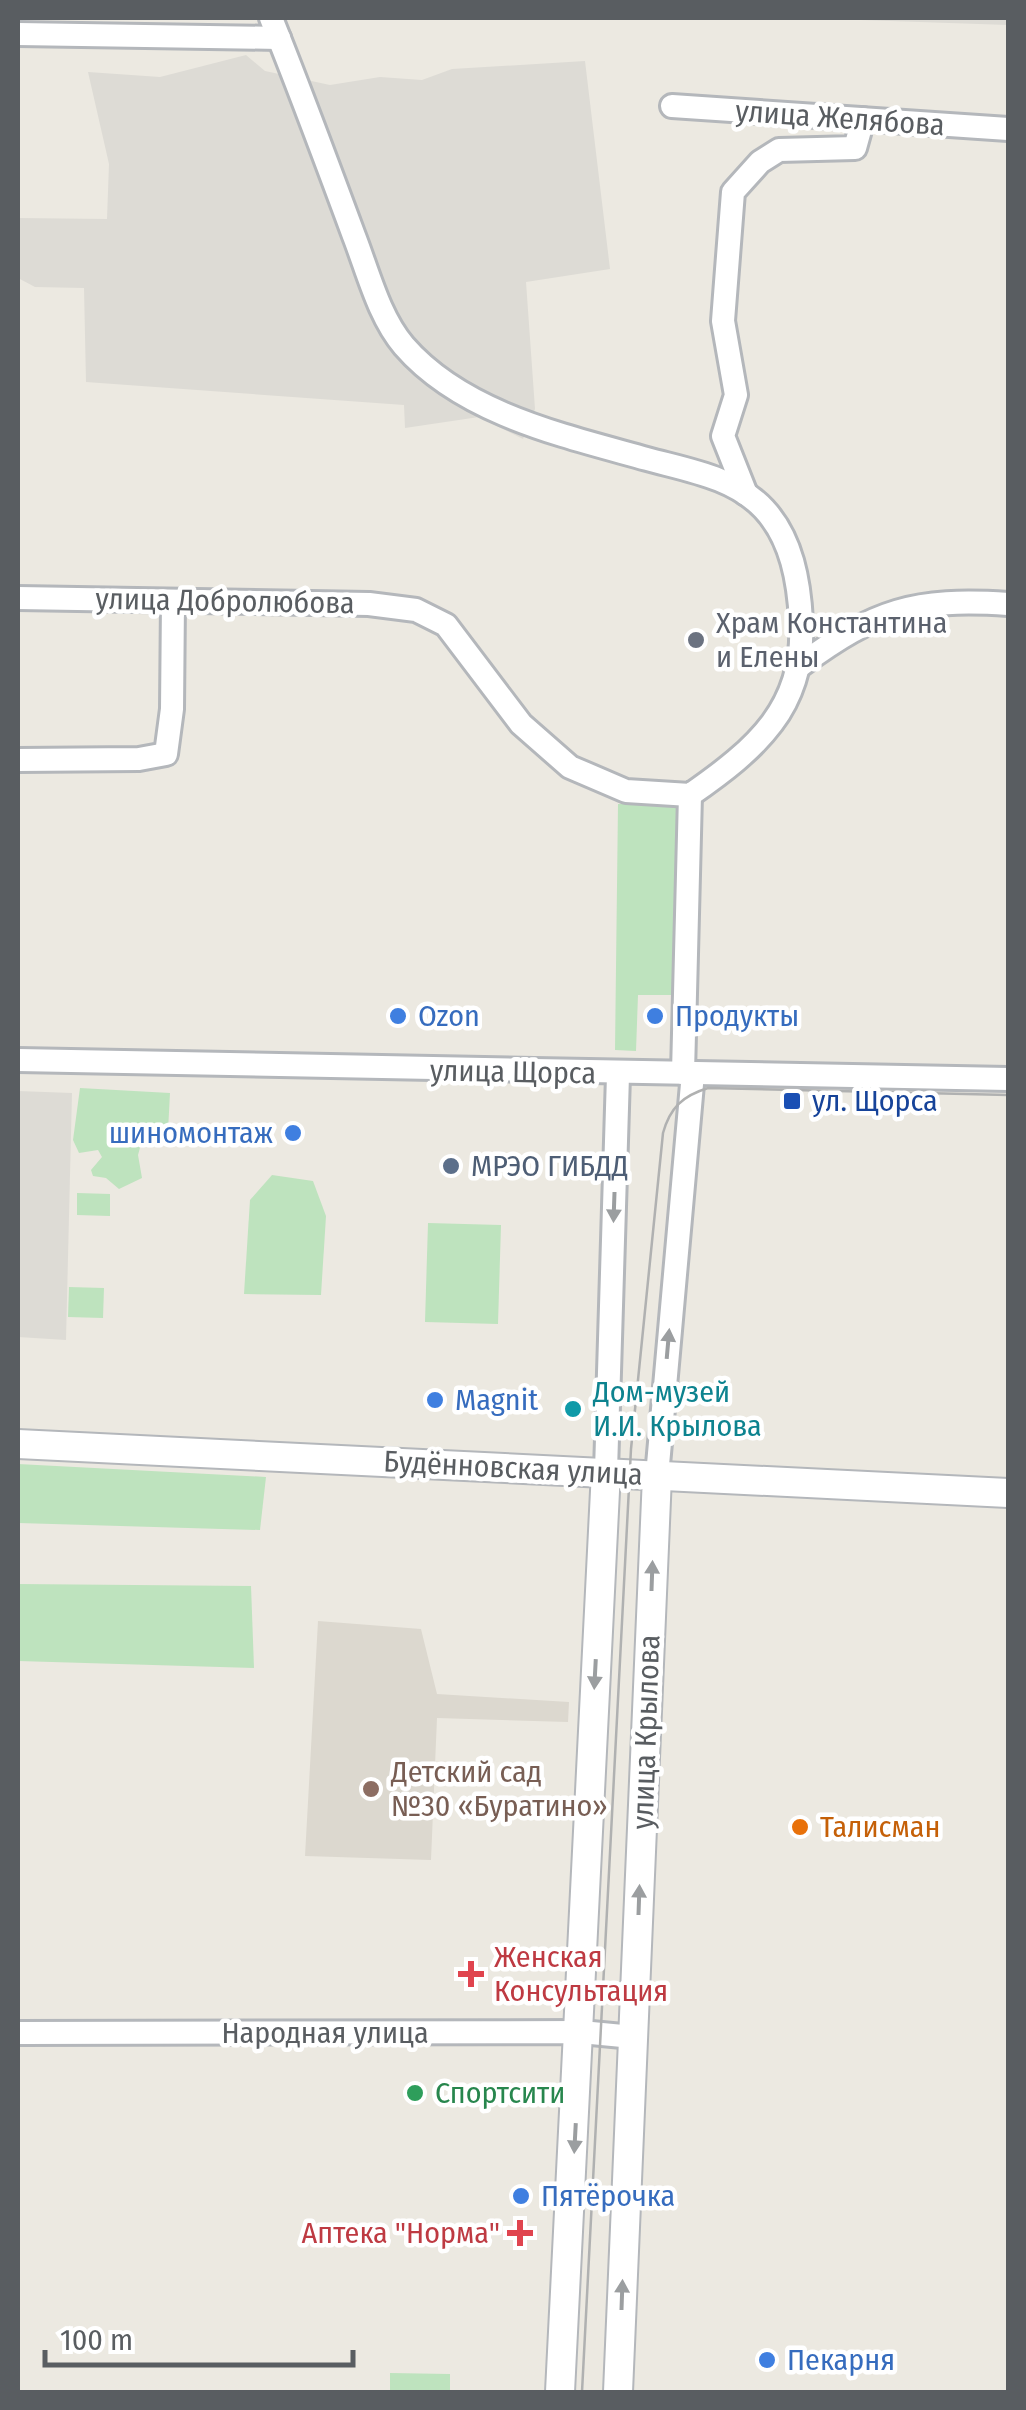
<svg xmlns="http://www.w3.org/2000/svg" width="1026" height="2410" font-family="'Fira Sans Condensed',sans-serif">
<rect width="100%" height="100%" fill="#ece9e1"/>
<!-- industrial -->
<g fill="#dddbd5">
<path d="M802,18H1008V25Z"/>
<path d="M246,55L265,71L330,85L380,77L422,80L452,69L585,61L610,269L526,282L535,409L523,439L479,417L405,428L404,405L86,382L84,288L35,287L18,278V218L107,219L109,164L88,72L160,77Z"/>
<path d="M18,1091L72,1093L66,1340L18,1337Z"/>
</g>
<!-- education -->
<path fill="#dcd8cf" d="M318,1621L421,1629L437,1694L569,1702L568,1722L437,1718L431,1860L305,1856Z"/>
<!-- green -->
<g fill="#bee3be">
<path d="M618,804H677L674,995H638L636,1051L615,1050Z"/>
<path d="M80,1088L170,1093L168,1131L143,1137L138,1155L142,1178L119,1189L106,1178L93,1176L91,1170L102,1157L98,1150L79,1153L73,1140Z"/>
<path d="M272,1175L313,1181L326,1216L321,1295L244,1294L250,1200Z"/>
<path d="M77,1193L110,1194V1216L77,1215Z"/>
<path d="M428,1223L501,1225L498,1324L425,1322Z"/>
<path d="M69,1287L104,1288L103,1318L68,1317Z"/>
<path d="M18,1464L266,1477L260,1530L18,1523Z"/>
<path d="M18,1584L251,1586L254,1668L18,1661Z"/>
<path d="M390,2373L450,2374V2392H390Z"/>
</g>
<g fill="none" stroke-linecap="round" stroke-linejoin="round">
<!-- minor casing -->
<g stroke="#b4b7bb" stroke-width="28">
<g id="minor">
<path d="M18,34L279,38"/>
<path d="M672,106L1008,129"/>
<path d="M746,494L723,436L736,395L723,321L733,192L760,162L779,150L855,148L863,119"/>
<path d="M18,598L369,604L416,610L446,625L521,724L570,767L626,791L690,795C756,749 806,707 801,621C799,582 792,539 764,509C734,477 687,470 647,459C565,436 463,414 404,346C379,317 368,272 354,236C327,163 300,90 271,18"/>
<path d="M801,665C876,610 914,598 1008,604"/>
<path d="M18,760L139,759L166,754L172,709L173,601"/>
<path d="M18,1060L1008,1079"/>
<path d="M683,1073L690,795"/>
<path d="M606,1471L618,1075"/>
<path d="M657,1476L693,1073"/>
<path d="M18,2033L581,2032L633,2037"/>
</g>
</g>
<!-- tertiary casing -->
<g stroke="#b4b7bb" stroke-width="32">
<g id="tertiary">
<path d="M18,1444L1008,1493"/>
<path d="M560,2392L606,1471"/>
<path d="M618,2392L657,1476"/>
</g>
</g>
<!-- minor -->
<use href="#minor" stroke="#fff" stroke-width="22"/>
<!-- tertiary -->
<use href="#tertiary" stroke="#fff" stroke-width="28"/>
<!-- tram -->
<path stroke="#b0b1b1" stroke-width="2.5" d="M582,2392L631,1449L663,1133C670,1108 682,1096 708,1088L1008,1095"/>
</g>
<!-- one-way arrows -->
<defs><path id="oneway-solid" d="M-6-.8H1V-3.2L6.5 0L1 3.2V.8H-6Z" transform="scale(2.5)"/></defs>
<g fill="#9b9ea0">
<use href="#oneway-solid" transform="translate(614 1207) rotate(92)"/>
<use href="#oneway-solid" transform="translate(668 1344) rotate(-85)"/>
<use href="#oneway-solid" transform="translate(652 1576) rotate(-88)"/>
<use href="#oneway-solid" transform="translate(595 1674) rotate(93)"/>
<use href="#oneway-solid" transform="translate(639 1900) rotate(-88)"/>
<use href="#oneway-solid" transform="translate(575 2138) rotate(93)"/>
<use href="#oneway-solid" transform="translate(622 2295) rotate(-88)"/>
</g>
<!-- markers -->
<circle fill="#6b7280" stroke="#fff" stroke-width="4" cx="696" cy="640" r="10"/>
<g fill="#3f7fe0" stroke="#fff" stroke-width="4">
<circle cx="398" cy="1016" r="10"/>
<circle cx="655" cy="1016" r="10"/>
<circle cx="293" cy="1133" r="10"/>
<circle cx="435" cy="1400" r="10"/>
<circle cx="521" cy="2196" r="10"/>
<circle cx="767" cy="2360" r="10"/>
</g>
<rect fill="#1a4fb4" stroke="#fff" stroke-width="4" x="782" y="1091" width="20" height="20" rx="5"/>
<circle fill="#5c6f8a" stroke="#fff" stroke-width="4" cx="451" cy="1166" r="10"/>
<circle fill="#0f9aa8" stroke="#fff" stroke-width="4" cx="573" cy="1409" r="10"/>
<circle fill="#8d6e63" stroke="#fff" stroke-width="4" cx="371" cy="1789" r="10"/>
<circle fill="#e8710a" stroke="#fff" stroke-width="4" cx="800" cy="1827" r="10"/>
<g fill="#e0444e" stroke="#fff" stroke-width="4">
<path d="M466 1959h10v10h10v10h-10v10h-10v-10h-10v-10h10z"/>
<path d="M515 2218h10v10h10v10h-10v10h-10v-10h-10v-10h10z"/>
</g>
<circle fill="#2e9e5b" stroke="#fff" stroke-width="4" cx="415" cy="2093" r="10"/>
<g text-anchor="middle" stroke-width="9" stroke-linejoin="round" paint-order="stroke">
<!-- street labels -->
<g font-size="30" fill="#595d61" stroke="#fff">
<text transform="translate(840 118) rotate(4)" y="10">улица Желябова</text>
<text transform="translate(225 601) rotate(1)" y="10">улица Добролюбова</text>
<text transform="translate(513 1072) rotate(1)" y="10">улица Щорса</text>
<text transform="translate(513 1468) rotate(3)" y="10">Будённовская улица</text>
<text transform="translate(646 1732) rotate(-88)" y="10">улица Крылова</text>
<text x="325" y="2043">Народная улица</text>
</g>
<!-- worship labels -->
<g font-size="30" fill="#5b616d" stroke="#fff" text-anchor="start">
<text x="716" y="633">Храм Константина<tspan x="716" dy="34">и Елены</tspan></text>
</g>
<!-- shop labels -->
<g font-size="30" fill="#366cbe" stroke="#fff" text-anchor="start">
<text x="418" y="1026">Ozon</text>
<text x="675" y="1026">Продукты</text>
<text x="273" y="1143" text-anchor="end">шиномонтаж</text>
<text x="455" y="1410">Magnit</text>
<text x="541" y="2206">Пятёрочка</text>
<text x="787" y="2370">Пекарня</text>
</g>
<!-- transit labels -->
<g font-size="30" fill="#164399" stroke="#fff" text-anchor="start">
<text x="812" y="1111">ул. Щорса</text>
</g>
<!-- service labels -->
<g font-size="30" fill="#4e5e75" stroke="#fff" text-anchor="start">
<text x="471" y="1176">МРЭО ГИБДД</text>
</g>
<!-- culture labels -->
<g font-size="30" fill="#0d838f" stroke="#fff" text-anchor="start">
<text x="593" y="1402">Дом-музей<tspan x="593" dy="34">И.И. Крылова</tspan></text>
</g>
<!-- education labels -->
<g font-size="30" fill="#785e54" stroke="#fff" text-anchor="start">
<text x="391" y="1782">Детский сад<tspan x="391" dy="34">№30 «Буратино»</tspan></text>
</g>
<!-- food labels -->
<g font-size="30" fill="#c56008" stroke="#fff" text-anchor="start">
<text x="820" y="1837">Талисман</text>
</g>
<!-- health labels -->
<g font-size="30" fill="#be3a42" stroke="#fff" text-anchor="start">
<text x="494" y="1967">Женская<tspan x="494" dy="34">Консультация</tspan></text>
<text x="500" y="2243" text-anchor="end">Аптека "Норма"</text>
</g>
<!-- leisure labels -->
<g font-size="30" fill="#27864d" stroke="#fff" text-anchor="start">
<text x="435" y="2103">Спортсити</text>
</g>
</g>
<!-- border -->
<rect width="1026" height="2410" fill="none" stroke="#595d61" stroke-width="40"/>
<!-- scale -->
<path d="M45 2350v15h308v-15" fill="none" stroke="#595d61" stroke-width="5"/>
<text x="60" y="2350" font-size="30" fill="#595d61" stroke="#ffffff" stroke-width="8" paint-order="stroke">100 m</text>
</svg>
